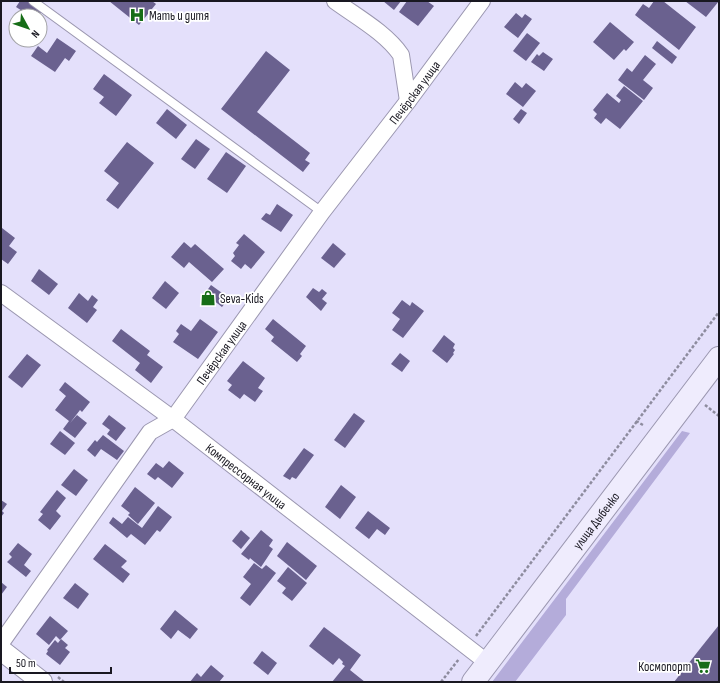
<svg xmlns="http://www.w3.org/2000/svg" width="720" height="683" font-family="'Sofia Sans Condensed',sans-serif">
<rect width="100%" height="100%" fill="#e4e0fb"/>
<!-- green -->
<path fill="#b4acda" d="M682,431L690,433L566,599V615L515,682H492Z"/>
<!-- building -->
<g fill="#6a618f">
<path d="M20,1H28L42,11L38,16H30L16,7Z"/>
<path d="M109,1H152L156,4L139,25Z"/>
<path d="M383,1H401L394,10Z"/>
<path d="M407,1H427L434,6L418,26L399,12Z"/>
<path d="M654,1H663L696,27L679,50L635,15L643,4L649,8Z"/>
<path d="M685,1H719L706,17Z"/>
<path d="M516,13L522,18L525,14L532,19L518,38L504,27Z"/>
<path d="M610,22L634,42L626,51L624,49L614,60L593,42Z"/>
<path d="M527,33L540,43L526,61L513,51Z"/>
<path d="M57,38L76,51L69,61L65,58L55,72L31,56L38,46L47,53Z"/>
<path d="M657,41L677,57L672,64L652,48Z"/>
<path d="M266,51L290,70L257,112L310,153L305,160L310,163L303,172L221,109Z"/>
<path d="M543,52L553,59L544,71L531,62L537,54L539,56Z"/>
<path d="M645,55L656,64L643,80L653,88L644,100L618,80L627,68L632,72Z"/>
<path d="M104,74L132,95L116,116L99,103L104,97L93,89Z"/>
<path d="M515,82L522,88L526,83L536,91L523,107L506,94Z"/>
<path d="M624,86L643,101L620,129L606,118L601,124L594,118L597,114L593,110L607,93L619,103L621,100L616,96Z"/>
<path d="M167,109L187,125L176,139L156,123Z"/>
<path d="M521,109L527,113L519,124L513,119Z"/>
<path d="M196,139L210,149L195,169L181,159Z"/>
<path d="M127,142L154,163L118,209L106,200L119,183L104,171Z"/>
<path d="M226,152L246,166L227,193L207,179Z"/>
<path d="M277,204L293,215L281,232L261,219L266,213L270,215Z"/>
<path d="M2,228L15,238L9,246L17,252L8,264L1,259Z"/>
<path d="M244,234L265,252L251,269L245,264L241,269L231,261L235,256L233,253L239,245L236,243Z"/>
<path d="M184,242L191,248L195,244L224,269L212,282L189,262L184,268L171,257Z"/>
<path d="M333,243L346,254L334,268L321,258Z"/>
<path d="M39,269L58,284L49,295L31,281Z"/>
<path d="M165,281L179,293L166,309L152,298Z"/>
<path d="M211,285L229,298L222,307L213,300L209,305L201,299Z"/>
<path d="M313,288L319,292L322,289L327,293L322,299L327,303L321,311L306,297Z"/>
<path d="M79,293L88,301L92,295L98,300L93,307L97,310L87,323L68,308Z"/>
<path d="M402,300L410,306L412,302L424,311L403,338L392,330L400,319L392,313Z"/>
<path d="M200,319L218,332L198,359L173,342L179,334L176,331L181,324L191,331Z"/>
<path d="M273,319L306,346L300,354L302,356L297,362L271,341L274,337L265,329Z"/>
<path d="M121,329L150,351L147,355L163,367L151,383L135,370L140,363L112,341Z"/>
<path d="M444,335L455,344L453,348L455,350L453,353L454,354L447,363L432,351Z"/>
<path d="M400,353L410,361L402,372L391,364Z"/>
<path d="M27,354L41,365L22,388L8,377Z"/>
<path d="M243,361L265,378L258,388L263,391L255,402L244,394L240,399L228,390L232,385L227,381Z"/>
<path d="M65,382L90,402L82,412L80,410L70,423L77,415L87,423L75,438L63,429L69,421L55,410L66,396L59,390Z"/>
<path d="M354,413L365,421L345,448L334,440Z"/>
<path d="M109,415L126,428L116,441L107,434L110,430L102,424Z"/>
<path d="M60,431L75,443L65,455L50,444Z"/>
<path d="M103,435L124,451L117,460L101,449L95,457L87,450L95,440L97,442Z"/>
<path d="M304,448L314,455L296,479L292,477L290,480L283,476Z"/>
<path d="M169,461L184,473L172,488L158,477L155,480L147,474L156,463L163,468Z"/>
<path d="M74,469L88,480L76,496L61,485Z"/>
<path d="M341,485L356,497L340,519L325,507Z"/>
<path d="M135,487L155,503L138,524L128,515L130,513L121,506Z"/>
<path d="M57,490L66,498L56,511L61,516L50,530L38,520L43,514L40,512Z"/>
<path d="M1,500L7,504L2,511L4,513L1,517Z"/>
<path d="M158,506L172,517L160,532L157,530L145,545L131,534L127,538L109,523L113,517L122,524L128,517L142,528Z"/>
<path d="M368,511L390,528L385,535L377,529L369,539L355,528Z"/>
<path d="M241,530L250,538L241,549L232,541Z"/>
<path d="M261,530L273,540L269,546L273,549L261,567L250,558L249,560L241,554Z"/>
<path d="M287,542L317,566L306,580L277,556Z"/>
<path d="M18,543L32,554L24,565L31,571L26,577L7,562L12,557L9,554Z"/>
<path d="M105,544L127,561L121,567L130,574L123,583L93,559Z"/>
<path d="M254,563L262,569L266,565L276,573L250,606L240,598L251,584L243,577Z"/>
<path d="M288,567L307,583L292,601L282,593L286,588L277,581Z"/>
<path d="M1,582L7,587L1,595Z"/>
<path d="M75,583L89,594L78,609L63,598Z"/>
<path d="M175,610L198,629L190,639L178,630L171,639L160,629Z"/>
<path d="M50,616L68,631L60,640L56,636L49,645L36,634Z"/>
<path d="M719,625V682H674L699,650Z"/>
<path d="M324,627L361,655L350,670L365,682H332L345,666L342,664L343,662L339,658L333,665L309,646Z"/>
<path d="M61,639L68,645L65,648L70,652L60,665L46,654L48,651L47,650L55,640L58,643Z"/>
<path d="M262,651L277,663L268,675L253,663Z"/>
<path d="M211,665L224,676L219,682H190L197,673L201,677Z"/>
</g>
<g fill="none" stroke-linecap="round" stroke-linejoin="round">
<!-- service casing -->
<g stroke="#9b97b0" stroke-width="10">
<path id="service" d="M33,1L322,212"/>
</g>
<!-- minor casing -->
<g stroke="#9b97b0" stroke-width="18">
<g id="minor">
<path d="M335,1C357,17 386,33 401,55L408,101"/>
<path id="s1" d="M1,293L173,419L488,663"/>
<path id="s2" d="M1,643L150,432L173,419L322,212L408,101L482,1"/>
</g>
</g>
<!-- tertiary casing -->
<g stroke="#9b97b0" stroke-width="22">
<path id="tertiary" d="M1,650L42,682"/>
</g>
<!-- secondary casing -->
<g stroke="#9b97b0" stroke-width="24">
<g id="secondary">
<path id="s3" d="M473,682L719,358"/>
</g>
</g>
<!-- path -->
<g stroke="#8d8b9e" stroke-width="2.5" stroke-dasharray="3 2" stroke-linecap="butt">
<path d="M705,405L719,416"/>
<path d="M636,421L643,425"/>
<path d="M476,636L719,312"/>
<path d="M58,677L64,682"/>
<path d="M441,682L459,659"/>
</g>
<!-- service -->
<use href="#service" stroke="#fff" stroke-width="8"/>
<!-- minor -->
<use href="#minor" stroke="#fff" stroke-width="16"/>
<!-- tertiary -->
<use href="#tertiary" stroke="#fff" stroke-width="20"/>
<!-- secondary -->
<use href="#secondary" stroke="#efecfd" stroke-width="22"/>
</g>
<!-- icons -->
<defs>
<g id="hospital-bare" transform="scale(1.2)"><path d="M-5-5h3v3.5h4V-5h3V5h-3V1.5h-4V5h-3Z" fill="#166d17" stroke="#fff" stroke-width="2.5" paint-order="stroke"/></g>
<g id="shop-bare" transform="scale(1.2)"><path d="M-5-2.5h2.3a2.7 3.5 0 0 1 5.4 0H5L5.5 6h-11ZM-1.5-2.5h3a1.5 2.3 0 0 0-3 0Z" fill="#166d17" stroke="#fff" stroke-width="2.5" paint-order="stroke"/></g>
<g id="supermarket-bare" transform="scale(1.2)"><path d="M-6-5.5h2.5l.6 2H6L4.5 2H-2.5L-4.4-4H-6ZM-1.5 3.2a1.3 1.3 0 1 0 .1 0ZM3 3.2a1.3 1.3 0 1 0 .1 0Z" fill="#166d17" stroke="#fff" stroke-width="2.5" paint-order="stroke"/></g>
</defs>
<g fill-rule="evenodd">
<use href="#hospital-bare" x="137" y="15"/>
<use href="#shop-bare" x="208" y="298"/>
<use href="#supermarket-bare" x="703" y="666"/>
</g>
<g text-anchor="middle" stroke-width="3.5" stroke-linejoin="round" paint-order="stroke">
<!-- poi labels -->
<g font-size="13" fill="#191821" stroke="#fff" text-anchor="start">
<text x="149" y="20">Мать и дитя</text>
<text x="220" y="303">Seva-Kids</text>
<text x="691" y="671" text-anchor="end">Космопорт</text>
</g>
<!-- street labels -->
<g font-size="13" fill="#191821" stroke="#fff">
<text dy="5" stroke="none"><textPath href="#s2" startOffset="691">Печёрская улица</textPath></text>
<text dy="5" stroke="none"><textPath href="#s2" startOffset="367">Печёрская улица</textPath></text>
<text dy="5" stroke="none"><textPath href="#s1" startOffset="306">Компрессорная улица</textPath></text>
<text dy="5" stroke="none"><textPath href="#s3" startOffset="203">улица Дыбенко</textPath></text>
</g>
</g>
<!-- border -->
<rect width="720" height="683" fill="none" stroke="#191821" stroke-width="4"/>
<!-- north arrow -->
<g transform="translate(28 28) rotate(130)"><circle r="19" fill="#ffffff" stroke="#a3a3a6"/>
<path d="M0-3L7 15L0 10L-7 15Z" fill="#166d17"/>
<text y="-6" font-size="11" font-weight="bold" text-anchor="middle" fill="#191821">N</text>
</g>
<!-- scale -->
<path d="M10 667v6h101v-6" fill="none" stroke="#191821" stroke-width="2"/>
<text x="16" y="667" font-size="12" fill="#191821" stroke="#ffffff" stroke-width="3" paint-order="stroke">50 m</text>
</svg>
